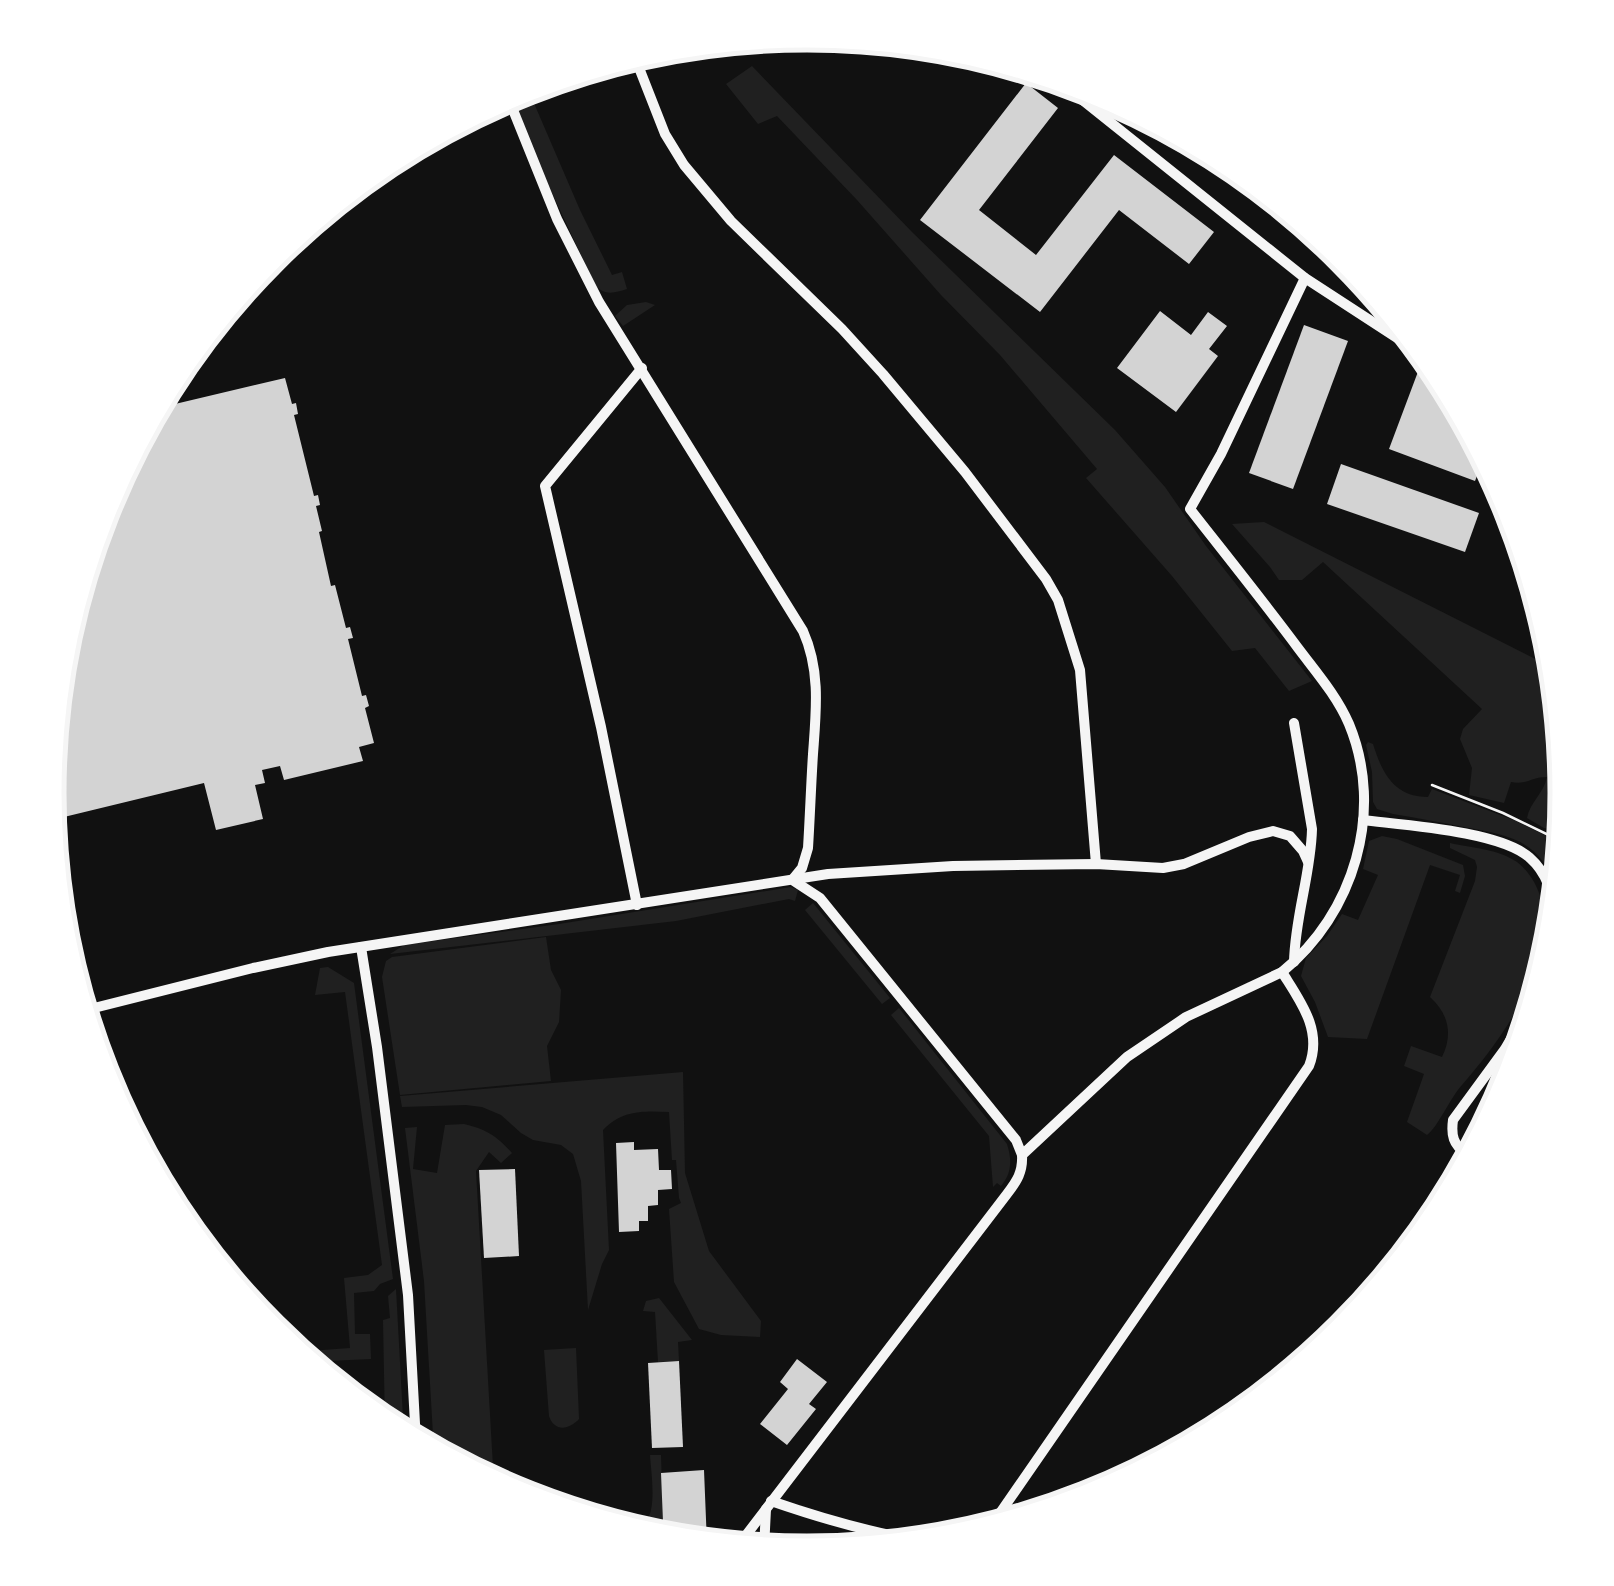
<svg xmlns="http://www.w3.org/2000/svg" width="1614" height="1586" font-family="'Noto Serif',serif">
<rect width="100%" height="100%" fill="#111"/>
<!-- green -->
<g fill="#202020">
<path d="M752,66L912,232L1115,430L1165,487L1206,546L1312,681L1289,691L1255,648L1232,651L1172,576L1086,478L1097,469L1000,355L941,295L857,200L777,116L758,124L726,84Z"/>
<path d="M527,87L580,210L612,275L622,272L627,289C614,293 605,296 595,285L539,165L511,93Z"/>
<path d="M646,302L655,305L623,326L615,316L627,305Z"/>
<path d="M1264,522L1555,669L1567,794L1564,829L1561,831L1544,828L1527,818C1530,802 1544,793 1547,777C1530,777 1528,785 1511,782L1504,803L1469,795L1472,768L1460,739L1463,729L1482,709L1323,562L1302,580H1279L1270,567L1232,524Z"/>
<path d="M1368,742L1373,744C1382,773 1394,797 1428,797L1432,789L1516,821L1563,844L1558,888C1537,839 1512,836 1464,827C1440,822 1417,818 1393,814L1377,809L1373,802L1372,772L1366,745Z"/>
<path d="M1382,836L1397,839L1463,865L1465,876L1460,893L1455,891L1460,875L1430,865L1367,1039L1328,1037L1315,1002L1301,976L1306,958L1327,936L1342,914L1358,920L1378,875L1363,869L1369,841Z"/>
<path d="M1450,843C1472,848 1498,849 1517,862C1529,871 1538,886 1541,900C1558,963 1501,1040 1462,1085C1450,1098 1438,1127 1427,1135L1407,1122L1424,1074L1404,1066L1411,1046L1442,1057C1453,1035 1449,1014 1430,997L1475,881L1477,867L1475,860L1450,848Z"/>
<path d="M791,887L798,890L795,901L789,899L676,921L390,954L404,945L559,924Z"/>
<path d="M813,903L890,998L882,1004L805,910Z"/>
<path d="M546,937L551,970L561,990L559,1022L547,1046L551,1081L400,1095L382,977L386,961L392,957Z"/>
<path d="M328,967L354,983L393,1279L380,1284L374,1291L354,1293L355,1334H370L371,1359L307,1362L295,1352L350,1348L344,1278L368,1275L382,1265L345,992L315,995L320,968Z"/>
<path d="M899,1008L1007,1144C1012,1160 1012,1173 1001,1186L997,1183L993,1187L989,1136L891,1015Z"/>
<path d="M683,1072L685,1173L709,1251L761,1321L760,1337L721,1335L699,1329L674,1282L669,1209L681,1203L679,1198L676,1160H672L669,1112C643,1111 622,1110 603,1130L609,1250L602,1264L588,1310L581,1181L573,1154L561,1145L533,1140L521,1133L501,1115L482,1107L466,1105L402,1107L400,1096Z"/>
<path d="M464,1124C486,1129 497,1136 512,1153L501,1163L489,1152L476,1171L494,1484L434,1452L424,1281L405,1128L417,1127L413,1169L437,1173L445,1125Z"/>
<path d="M396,1289L404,1436L385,1426L383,1320L390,1318L388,1296Z"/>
<path d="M659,1298L692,1340L678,1342L679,1361L658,1362L655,1312L643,1311L646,1301Z"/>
<path d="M576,1348L579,1419C569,1430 554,1432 549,1416L544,1350Z"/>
<path d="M650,1455H661L663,1522L646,1535L632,1531C637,1528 642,1525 646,1521C657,1509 651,1471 650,1455Z"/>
</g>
<!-- building -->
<g fill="#d3d3d3">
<path d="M1026,83L1058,108L979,210L1036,255L1114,155L1214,232L1189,264L1119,210L1040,312L920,220Z"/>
<path d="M1160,311L1191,335L1208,312L1227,326L1209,349L1218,356L1176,412L1117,368Z"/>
<path d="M1304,325L1348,341L1293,489L1249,473Z"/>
<path d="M1419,369L1443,377L1485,455L1475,481L1389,449Z"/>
<path d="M285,378L292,404L296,403L298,414L294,415L314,496L318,495L320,505L316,506L322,531L319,532L331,586L335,585L346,628L350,627L353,638L348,639L362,696L366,695L369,706L365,708L374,743L359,747L363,761L284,780L280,766L262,770L265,783L255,785L263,819L216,830L204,783L64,817L50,759L61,644L105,501L154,409Z"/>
<path d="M1341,464L1479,513L1465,552L1327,504Z"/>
<path d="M634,1142V1150L658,1149L659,1170H671L672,1189L658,1190V1205L648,1206V1221H639V1231L619,1232L616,1143Z"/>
<path d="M515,1169L519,1256L484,1258L479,1170Z"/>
<path d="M797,1359L827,1382L809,1404L816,1409L787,1445L760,1424L788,1389L780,1382Z"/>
<path d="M679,1361L683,1447L652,1448L648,1363Z"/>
<path d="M704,1470L707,1544L658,1539L646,1535L663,1522L661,1473Z"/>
<path d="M789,1545L821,1546L820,1552H788Z"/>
</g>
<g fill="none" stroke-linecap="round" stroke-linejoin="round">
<!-- path -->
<path stroke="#f5f5f5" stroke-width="2.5" d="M1432,785L1503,813L1563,842"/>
<!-- minor -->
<g stroke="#f5f5f5" stroke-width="10">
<path d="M634,55L665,134L684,165L731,221L842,329L883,374L965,472L1046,579L1058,600L1080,670L1096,864"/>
<path d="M1055,78L1305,278L1411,347L1424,352"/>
<path d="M507,95L557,219L599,302L803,631C821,671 816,712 813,754C811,785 810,816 808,848L802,868L793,879"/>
<path d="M1294,723L1312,829C1311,874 1295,916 1294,962"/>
<path d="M1363,820C1403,825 1501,831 1530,858C1547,873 1552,893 1556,914"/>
<path d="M794,881L820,898L1016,1140L1022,1155"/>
<path d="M637,905L601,727L545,486L642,368"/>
<path d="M361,947L377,1047L408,1295L416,1442"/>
<path d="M82,1011L253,968L328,952L828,874L953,866L1096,864L1163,868L1184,864L1249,837L1273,831L1290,836L1303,851L1308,862"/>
<path d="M1382,1285L1385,1270L1466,1153C1453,1145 1451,1135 1453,1120L1505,1049L1536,996"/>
<path d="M771,1501C823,1519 875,1534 928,1542"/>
<path d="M989,1529L1309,1066C1323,1030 1300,1001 1282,972"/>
<path d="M737,1547L1007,1194C1017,1181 1023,1172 1022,1155L1127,1057L1186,1017L1282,972C1354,914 1385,811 1349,724C1337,696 1316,672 1298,648C1263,601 1226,555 1190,509L1221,454L1305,278"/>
<path d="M764,1549L766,1509"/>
</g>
</g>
<!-- crop -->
<path d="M0 0H1614V1586H0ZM64 793a743 743 0 1 1 1486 0a743 743 0 1 1-1486 0Z" fill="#fff" fill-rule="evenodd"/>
<path fill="none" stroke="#f5f5f5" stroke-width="5" d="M64 793a743 743 0 1 1 1486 0a743 743 0 1 1-1486 0Z"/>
</svg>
